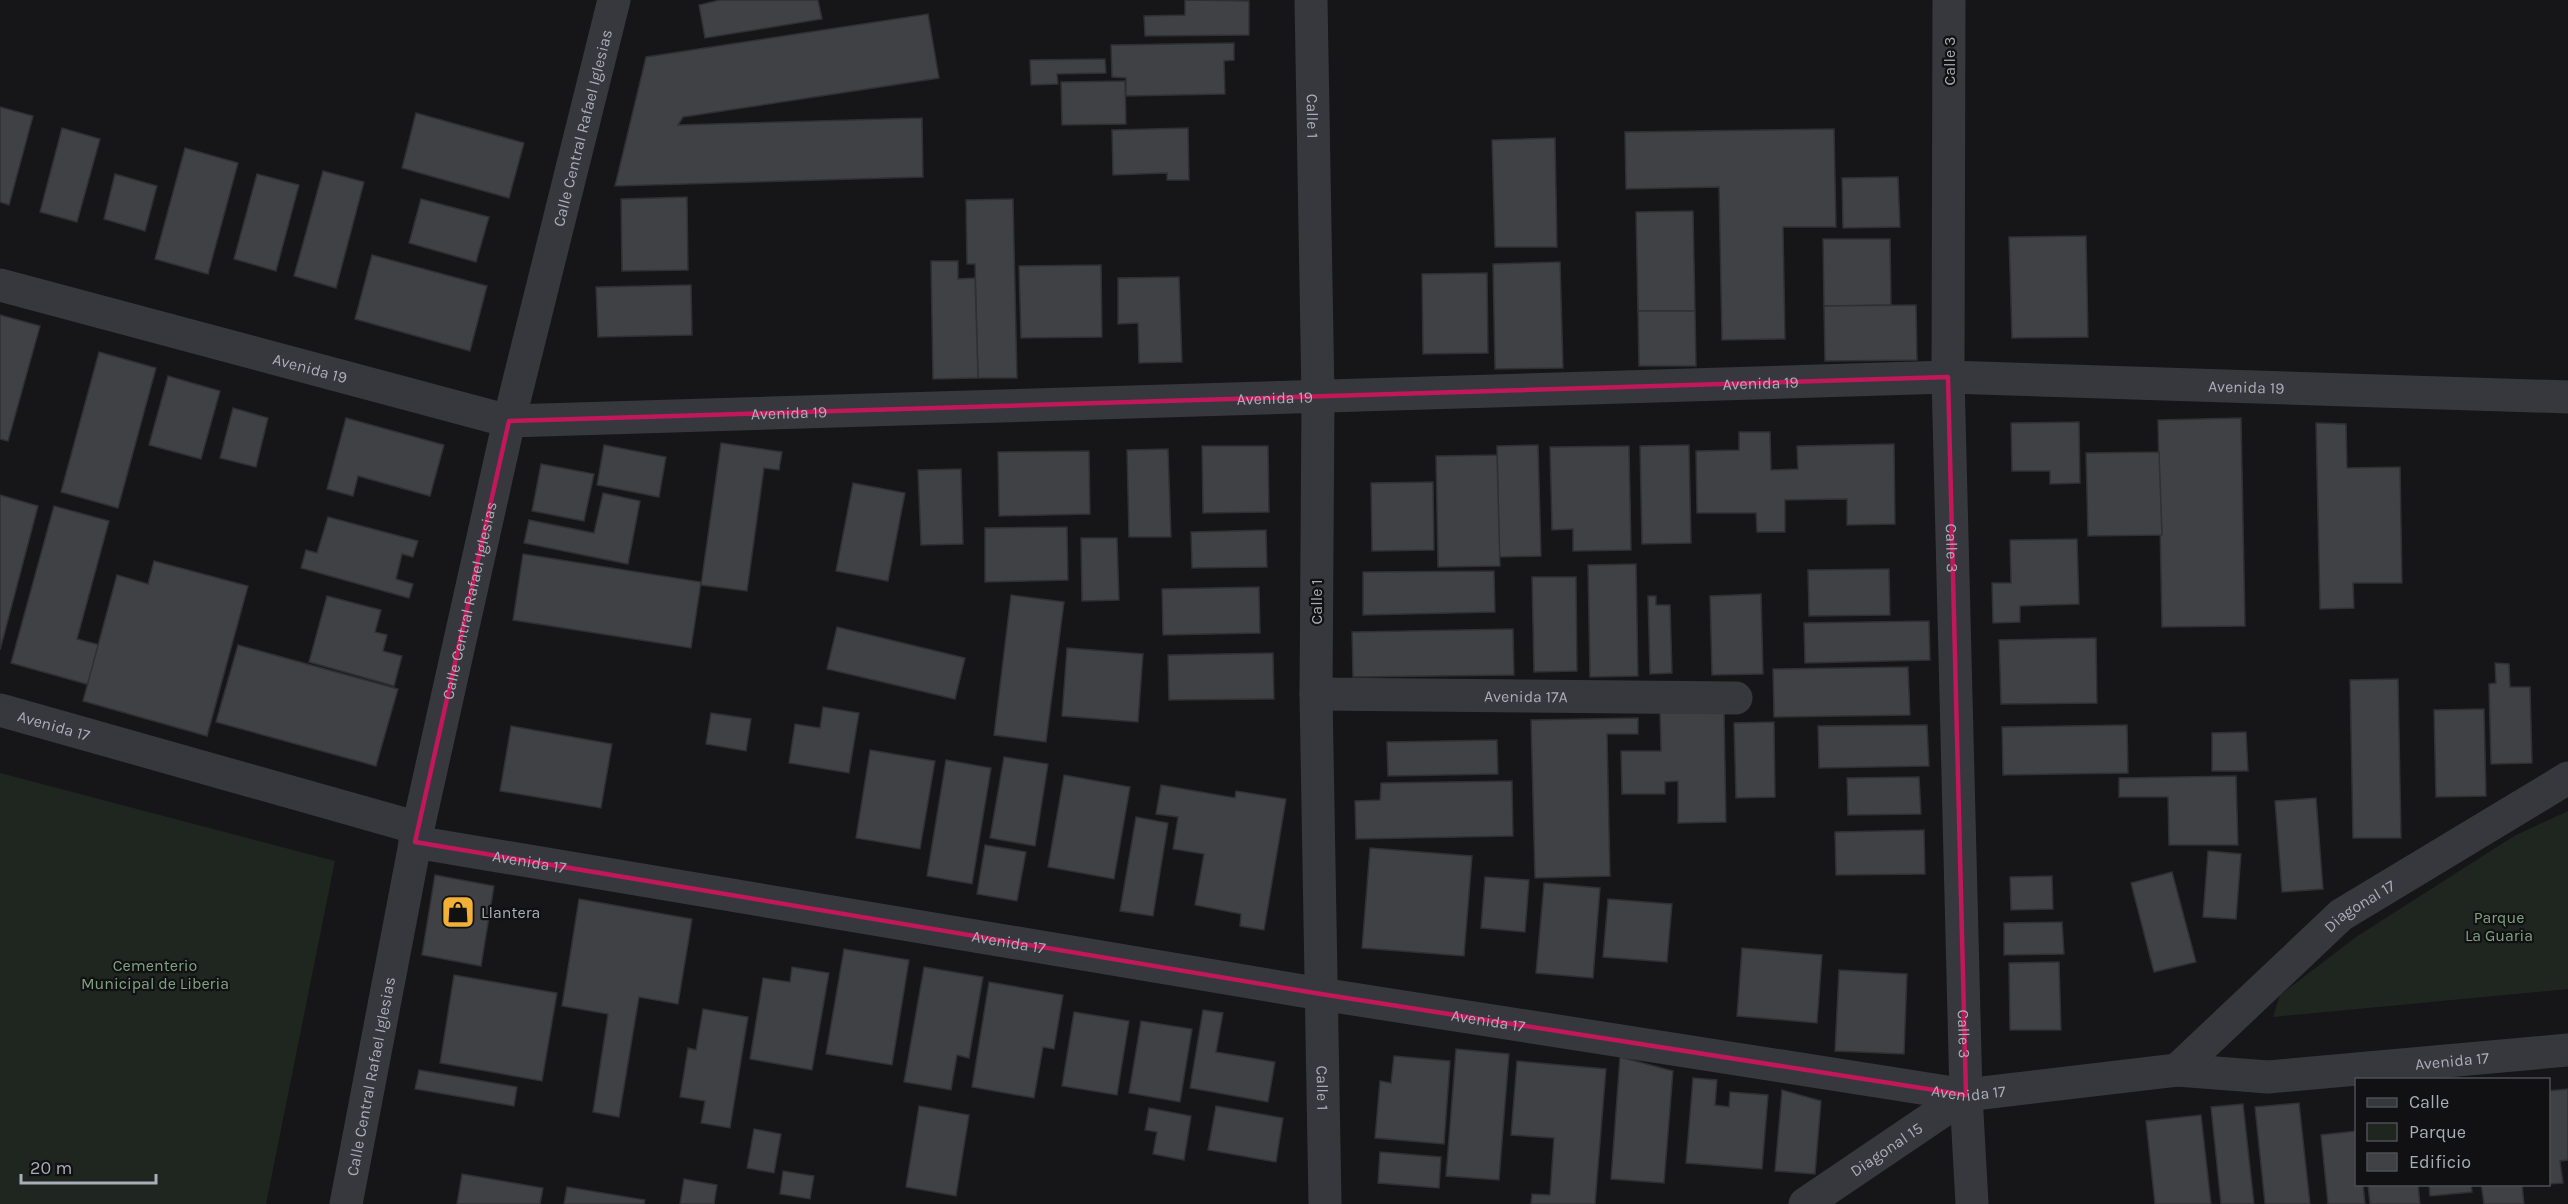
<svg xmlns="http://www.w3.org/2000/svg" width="2568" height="1204" font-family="Karla,sans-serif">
<rect width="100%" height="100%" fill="#161618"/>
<!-- green -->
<g fill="#1e261f">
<path d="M0,773L335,861L266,1204H0Z"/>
<path d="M2568,811V989L2273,1017L2280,995L2356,937L2514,836Z"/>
</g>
<!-- building -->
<g fill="#404145" stroke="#303034" stroke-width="1.5">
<path d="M720,0H818L822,19L705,38L699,5Z"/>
<path d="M1185,0L1249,1V35L1145,36L1144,16L1185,15Z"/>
<path d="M928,14L939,78L683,117L678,125L922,118L923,177L615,186L646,57Z"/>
<path d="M1234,43V60L1224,61L1225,94L1126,96V78L1112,77L1111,45Z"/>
<path d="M1105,59L1106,73L1057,74L1058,84L1031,85L1030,60Z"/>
<path d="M1125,81L1126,124L1062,125L1061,82Z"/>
<path d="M0,107L33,116L9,205L0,202Z"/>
<path d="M416,113L524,143L509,198L402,168Z"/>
<path d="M62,128L100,139L77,222L40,212Z"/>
<path d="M1188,128L1189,180H1167V173L1113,175L1112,130Z"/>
<path d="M1834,129L1836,227H1783L1785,339L1722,340L1719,187L1626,189L1625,132Z"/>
<path d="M1555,138L1557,247H1495L1492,140Z"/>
<path d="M185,148L238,163L208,274L155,259Z"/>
<path d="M323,171L364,182L336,288L294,276Z"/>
<path d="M115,174L157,186L145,231L104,219Z"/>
<path d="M257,174L299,185L276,271L234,259Z"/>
<path d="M1898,177L1900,227L1843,228L1842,178Z"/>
<path d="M687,197L688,270L622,271L621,199Z"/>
<path d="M421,199L489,217L476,262L409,243Z"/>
<path d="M1013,199L1017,378H978L975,264H967L966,200Z"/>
<path d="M1693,211L1695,311H1638L1636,212Z"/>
<path d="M2086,236L2088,337L2012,338L2009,237Z"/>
<path d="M1823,239H1890L1891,305L1824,306Z"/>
<path d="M372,255L487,286L470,351L355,319Z"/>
<path d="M931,261H958V279L975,278L978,378L933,379Z"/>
<path d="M1560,262L1563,368L1495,369L1493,264Z"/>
<path d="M1101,265L1102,337L1021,338L1019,266Z"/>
<path d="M1487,273L1488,353L1423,354L1422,274Z"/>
<path d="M1179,277L1182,362L1139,363L1138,323L1118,324V278Z"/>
<path d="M691,285L692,335L598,337L596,287Z"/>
<path d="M1916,305L1917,360L1825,361L1824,306Z"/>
<path d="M1638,311H1695L1696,366H1639Z"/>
<path d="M0,315L40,326L8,441L0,439Z"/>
<path d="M99,352L156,368L118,508L61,492Z"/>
<path d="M168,376L220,391L201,459L149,445Z"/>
<path d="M233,408L268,418L256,467L220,458Z"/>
<path d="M346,418L444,445L430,496L358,476L353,496L327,489Z"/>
<path d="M2241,418L2245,626L2162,627L2158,420Z"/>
<path d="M2079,422L2080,483L2050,484V471H2012L2011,423Z"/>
<path d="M2316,423L2346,424L2347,468L2400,467L2402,583H2353L2354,608L2320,609Z"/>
<path d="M1739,432H1770L1771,470L1798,469L1797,446L1894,444L1895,524L1847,525V499L1785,500V532H1757L1756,513H1697L1696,451L1739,450Z"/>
<path d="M721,443L782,452L779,470L764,468L747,591L701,585Z"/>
<path d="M604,445L666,457L659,497L597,485Z"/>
<path d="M1538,445L1541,556L1499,557L1497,446Z"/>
<path d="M1689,445L1691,543L1642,544L1640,446Z"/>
<path d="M1202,446H1268L1269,512L1203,513Z"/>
<path d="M1629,446L1631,550L1573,551V529L1552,530L1550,447Z"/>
<path d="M1168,449L1171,537H1129L1127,450Z"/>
<path d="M1089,451L1090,514L999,516L998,452Z"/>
<path d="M2159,452L2162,535L2088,536L2086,453Z"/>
<path d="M1497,455L1500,566L1438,567L1436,456Z"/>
<path d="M541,464L594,474L584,521L532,511Z"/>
<path d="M961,469L963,544L921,545L918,470Z"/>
<path d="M1433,482L1434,550L1372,551L1371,483Z"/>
<path d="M853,483L905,493L888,581L836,571Z"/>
<path d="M603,493L640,501L628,564L524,543L529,520L594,533Z"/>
<path d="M0,495L38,506L0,650Z"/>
<path d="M54,506L109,521L77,639L100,645L90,685L11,663Z"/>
<path d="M328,517L418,541L413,557L402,554L396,579L413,584L409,598L301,568L306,550L317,553Z"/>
<path d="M1067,527L1068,580L985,582V528Z"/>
<path d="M1266,530L1267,567L1192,568L1191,532Z"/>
<path d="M1081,538H1117L1119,600L1082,601Z"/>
<path d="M2077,539L2079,604L2020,606V622L1993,623L1992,583H2011L2010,540Z"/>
<path d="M523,554L701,582L691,648L513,620Z"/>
<path d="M154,561L248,586L207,736L83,701L117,575L148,584Z"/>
<path d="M1636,564L1638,676L1590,677L1588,565Z"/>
<path d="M1889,569L1890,615L1809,616L1808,570Z"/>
<path d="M1494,571L1495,612L1363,615V572Z"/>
<path d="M1532,577H1576L1577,671L1534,672Z"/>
<path d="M1259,587L1260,633L1163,635L1162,589Z"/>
<path d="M1761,594L1763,674L1712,675L1710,596Z"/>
<path d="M1011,595L1064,602L1046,742L994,735Z"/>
<path d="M327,596L381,610L375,632L387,635L383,651L402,656L394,686L309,662Z"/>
<path d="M1648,596H1656V605H1670L1672,673L1650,674Z"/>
<path d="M1929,621L1930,660L1805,663L1804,623Z"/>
<path d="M837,627L965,658L955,699L827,669Z"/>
<path d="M1513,629L1514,675L1353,677L1352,632Z"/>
<path d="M2096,638L2097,703L2001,704L1999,640Z"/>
<path d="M238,645L398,689L376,766L216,722Z"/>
<path d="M1067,648L1143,654L1138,722L1062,716Z"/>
<path d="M1273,653L1274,699L1169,700L1168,655Z"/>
<path d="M2495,663L2509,664L2510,687H2530L2532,763L2491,764L2489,684L2496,683Z"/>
<path d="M1908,667L1910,715L1774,717L1773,669Z"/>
<path d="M2398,679L2401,838H2353L2350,680Z"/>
<path d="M823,707L859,713L849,773L789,763L795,724L820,728Z"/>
<path d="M2484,709L2486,796L2436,797L2434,710Z"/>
<path d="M1724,710L1726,822L1678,823V781L1665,782V794H1622L1621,751H1661L1660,711Z"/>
<path d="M711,713L751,719L746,751L706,744Z"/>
<path d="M1638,718V734H1607L1610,876L1535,878L1531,720Z"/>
<path d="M1774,722L1775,797L1736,798L1734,723Z"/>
<path d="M1927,725L1929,766L1819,768L1818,726Z"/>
<path d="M2127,725L2128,773L2003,775L2002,727Z"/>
<path d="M511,726L612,744L601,808L500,791Z"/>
<path d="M2246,732L2248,771H2212V733Z"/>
<path d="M1497,740L1498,774L1388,776L1387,742Z"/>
<path d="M870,750L935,761L920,849L856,838Z"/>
<path d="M1004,757L1048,764L1035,846L990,838Z"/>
<path d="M946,760L991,768L972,884L927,876Z"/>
<path d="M1064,775L1130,787L1114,879L1048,867Z"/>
<path d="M2236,776L2238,845H2169L2168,797H2119V778Z"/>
<path d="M1919,777L1921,814L1848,815L1847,778Z"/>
<path d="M1512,781L1513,836L1356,839L1355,801L1380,800L1381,783Z"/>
<path d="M1161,785L1235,798L1236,791L1286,799L1264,930L1240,926L1241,914L1195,905L1204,854L1173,849L1178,817L1156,814Z"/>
<path d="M2316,798L2323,889L2282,892L2275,801Z"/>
<path d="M1136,817L1168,823L1153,916L1120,911Z"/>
<path d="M1924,830L1925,874L1836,875L1835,832Z"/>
<path d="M985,845L1026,852L1017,901L977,894Z"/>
<path d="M1370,848L1472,856L1464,956L1362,948Z"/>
<path d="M2208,851L2241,854L2236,919L2203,917Z"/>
<path d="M2172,872L2196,962L2154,972L2131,883Z"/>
<path d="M435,875L494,886L481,966L422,955Z"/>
<path d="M2052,876L2053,909L2011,910L2010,877Z"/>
<path d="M1485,877L1529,880L1525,932L1481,928Z"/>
<path d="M1544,883L1600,888L1593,978L1536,973Z"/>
<path d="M579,899L692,919L678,1004L639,997L619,1117L593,1112L608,1014L562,1006Z"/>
<path d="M1608,899L1672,904L1667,962L1603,957Z"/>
<path d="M2062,922L2064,954L2004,955V923Z"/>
<path d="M1742,948L1822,955L1817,1023L1737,1016Z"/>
<path d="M844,949L909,960L892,1065L826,1054Z"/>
<path d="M2059,962L2061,1030H2010L2009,963Z"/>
<path d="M792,967L829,973L812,1070L750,1059L763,978L790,982Z"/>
<path d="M924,967L983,977L969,1058L957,1055L951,1090L904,1082Z"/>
<path d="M1839,970L1907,974L1904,1054L1835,1051Z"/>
<path d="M454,975L557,993L542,1081L440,1063Z"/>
<path d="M989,982L1063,995L1054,1049L1043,1047L1034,1098L972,1087Z"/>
<path d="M703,1009L748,1017L730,1128L701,1123L705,1101L680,1097L688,1048L696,1050Z"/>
<path d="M1203,1010L1223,1013L1216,1052L1275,1062L1268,1102L1190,1088Z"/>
<path d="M1074,1012L1129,1021L1117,1095L1062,1086Z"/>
<path d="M1141,1021L1192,1029L1180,1102L1129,1093Z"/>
<path d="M1456,1049L1509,1054L1499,1180L1446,1176Z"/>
<path d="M1394,1056L1450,1061L1444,1144L1375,1138L1380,1081L1391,1083Z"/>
<path d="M1620,1057L1673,1071L1664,1183L1611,1179Z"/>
<path d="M1517,1061L1606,1069L1595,1204H1531L1532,1194L1550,1195L1554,1138L1511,1135Z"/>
<path d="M419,1070L517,1087L514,1106L415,1089Z"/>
<path d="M1693,1078L1717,1080L1715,1105L1729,1107L1730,1092L1768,1095L1762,1169L1686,1163Z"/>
<path d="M2568,1089V1160L2560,1161L2563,1183L2548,1184V1091Z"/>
<path d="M1782,1090L1821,1101L1815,1174L1775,1171Z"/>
<path d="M2299,1103L2310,1204H2265L2255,1107Z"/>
<path d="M2243,1104L2254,1204H2221L2211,1107Z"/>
<path d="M919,1106L969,1115L956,1196L906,1187Z"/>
<path d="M1216,1106L1283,1118L1276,1162L1208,1150Z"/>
<path d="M1149,1108L1191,1116L1184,1160L1153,1154L1157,1132L1145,1130Z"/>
<path d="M2201,1115L2211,1204H2155L2146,1121Z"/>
<path d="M754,1129L781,1134L774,1173L747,1168Z"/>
<path d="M2356,1131V1184H2363L2365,1204H2328L2321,1135Z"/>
<path d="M1380,1152L1441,1157L1439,1188L1378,1183Z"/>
<path d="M783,1171L814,1176L810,1199L780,1194Z"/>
<path d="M462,1174L543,1188L540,1204H457Z"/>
<path d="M684,1179L717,1185L714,1204H680Z"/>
<path d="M2368,1184H2418L2420,1204H2370Z"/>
<path d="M2429,1184H2471L2472,1192L2430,1196Z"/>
<path d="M2481,1184H2522L2524,1204H2484Z"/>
<path d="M567,1187L645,1200L644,1204H564Z"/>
</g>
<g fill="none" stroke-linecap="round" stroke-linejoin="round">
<!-- street -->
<g stroke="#37383d" stroke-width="33">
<path id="s1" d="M1311,0L1318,397L1316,694L1325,1204"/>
<path id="s2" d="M1949,0L1948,377L1966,1095L1972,1204"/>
<path id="s3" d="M0,285L509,421L1948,377L2568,397"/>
<path id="s4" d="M1316,694L1736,698"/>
<path id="s5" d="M0,710L418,828"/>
<path id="s6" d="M415,842L1321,994L1966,1095L2177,1070L2268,1077L2568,1050"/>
<path id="s7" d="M2177,1070L2341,915L2568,778"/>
<path id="s8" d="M346,1204L418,828L509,421L614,0"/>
<path id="s9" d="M1805,1204L1966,1095"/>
</g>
</g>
<!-- marked area -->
<path fill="none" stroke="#c2185b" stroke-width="4.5" stroke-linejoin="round" d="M1948,377L1966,1095L1321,994L415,842L509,421Z"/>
<!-- icons -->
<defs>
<g id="shop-square" transform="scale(1.725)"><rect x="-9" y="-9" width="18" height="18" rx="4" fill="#f2b134" stroke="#111113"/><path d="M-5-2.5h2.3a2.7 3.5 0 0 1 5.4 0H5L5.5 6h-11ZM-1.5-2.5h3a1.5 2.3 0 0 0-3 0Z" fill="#111"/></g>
</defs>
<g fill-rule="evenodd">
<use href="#shop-square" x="458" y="912"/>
</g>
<g text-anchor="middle" stroke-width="4.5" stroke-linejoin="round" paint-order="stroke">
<!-- street labels -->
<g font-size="16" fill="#a8adb8" stroke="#111113">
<text transform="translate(1949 61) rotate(-90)" y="6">Calle 3</text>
<text dy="6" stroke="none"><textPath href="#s1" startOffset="116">Calle 1</textPath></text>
<text dy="6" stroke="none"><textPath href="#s8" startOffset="1102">Calle Central Rafael Iglesias</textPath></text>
<text dy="6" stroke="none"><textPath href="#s3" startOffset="321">Avenida 19</textPath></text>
<text dy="6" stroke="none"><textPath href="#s3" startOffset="1779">Avenida 19</textPath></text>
<text dy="6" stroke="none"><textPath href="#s3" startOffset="2265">Avenida 19</textPath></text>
<text dy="6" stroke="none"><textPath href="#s3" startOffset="1293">Avenida 19</textPath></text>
<text dy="6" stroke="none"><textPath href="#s3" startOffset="807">Avenida 19</textPath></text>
<text dy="6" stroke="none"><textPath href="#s2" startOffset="548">Calle 3</textPath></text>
<text dy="6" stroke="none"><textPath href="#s8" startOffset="616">Calle Central Rafael Iglesias</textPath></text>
<text transform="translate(1316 602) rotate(-90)" y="6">Calle 1</text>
<text dy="6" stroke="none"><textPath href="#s4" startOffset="210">Avenida 17A</textPath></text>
<text dy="6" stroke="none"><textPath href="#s5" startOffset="56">Avenida 17</textPath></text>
<text dy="6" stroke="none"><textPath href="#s6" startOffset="116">Avenida 17</textPath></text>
<text dy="6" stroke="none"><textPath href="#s7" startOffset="246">Diagonal 17</textPath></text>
<text dy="6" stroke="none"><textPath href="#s6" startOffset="602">Avenida 17</textPath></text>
<text dy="6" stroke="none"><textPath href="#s6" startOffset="1088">Avenida 17</textPath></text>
<text dy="6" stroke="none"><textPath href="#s2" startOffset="1034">Calle 3</textPath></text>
<text dy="6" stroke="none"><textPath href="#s6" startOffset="2060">Avenida 17</textPath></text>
<text dy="6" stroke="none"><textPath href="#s8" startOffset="130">Calle Central Rafael Iglesias</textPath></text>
<text dy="6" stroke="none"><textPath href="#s1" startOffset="1088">Calle 1</textPath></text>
<text dy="6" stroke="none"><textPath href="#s6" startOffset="1574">Avenida 17</textPath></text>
<text dy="6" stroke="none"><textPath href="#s9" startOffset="98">Diagonal 15</textPath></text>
</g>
<!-- poi labels -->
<g font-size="16" fill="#a8adb8" stroke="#111113" text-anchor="start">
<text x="481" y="918">Llantera</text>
</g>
<!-- park labels -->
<g font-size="16" fill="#7fa381" stroke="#111113">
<text x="2499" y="923">Parque<tspan x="2499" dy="18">La Guaria</tspan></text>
<text x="155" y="971">Cementerio<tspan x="155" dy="18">Municipal de Liberia</tspan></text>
</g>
</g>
<!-- legend -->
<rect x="2355" y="1078" width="195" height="108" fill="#111113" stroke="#4d4f55" stroke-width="1.5"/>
<rect x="2367" y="1098" width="30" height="9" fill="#37383d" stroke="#4d4f55" stroke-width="1.5"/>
<text x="2409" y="1108" font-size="18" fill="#a8adb8">Calle</text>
<rect x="2367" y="1123" width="30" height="18" fill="#1e261f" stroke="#4d4f55" stroke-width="1.5"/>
<text x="2409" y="1138" font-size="18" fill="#a8adb8">Parque</text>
<rect x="2367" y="1153" width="30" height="18" fill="#404145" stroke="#4d4f55" stroke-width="1.5"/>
<text x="2409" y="1168" font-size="18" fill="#a8adb8">Edificio</text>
<!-- scale -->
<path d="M21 1174v9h135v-9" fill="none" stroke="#a8adb8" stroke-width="3"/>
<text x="30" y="1174" font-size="18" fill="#a8adb8" stroke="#111113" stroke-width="4.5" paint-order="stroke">20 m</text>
</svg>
